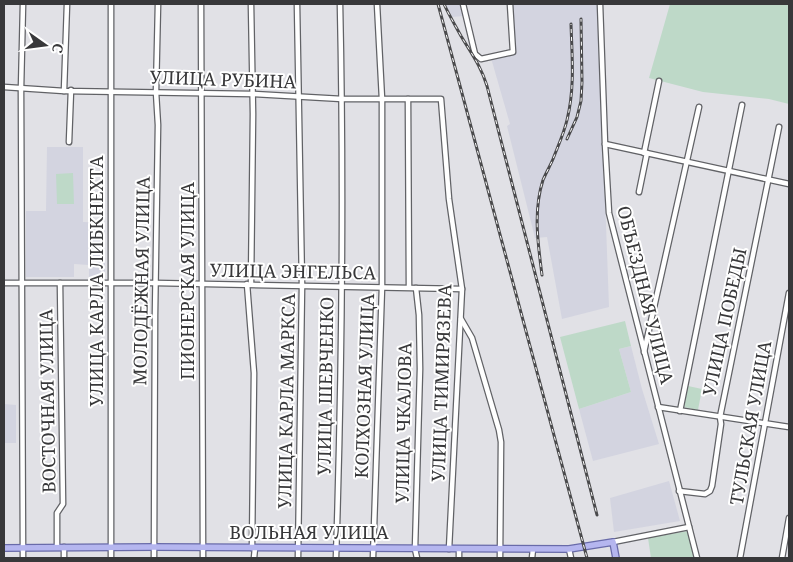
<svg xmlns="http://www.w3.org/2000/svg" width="793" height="562" font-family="'Noto Serif',serif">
<rect width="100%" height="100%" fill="#e1e1e6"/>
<!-- built -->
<g fill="#d3d4e0">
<path d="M445,4H460L463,16L452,17Z"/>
<path d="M513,4H598L609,307L562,319L547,237L535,238L507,126L510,124L491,58L516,54Z"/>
<path d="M47,147H83V222L105,223V277H89V265L74,264V277H26V211H46Z"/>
<path d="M631,346L642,389L659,444L593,461L579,409L631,392L619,349Z"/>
<path d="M4,404L16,405V443H4Z"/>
<path d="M669,481L680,521L614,532L610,498Z"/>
</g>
<!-- green -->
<g fill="#bed9c8">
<path d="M670,4H789V104L769,99L703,92L649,78Z"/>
<path d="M73,173L74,204H57L56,174Z"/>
<path d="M625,321L631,346L619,349L631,392L579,409L560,337Z"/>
<path d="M688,386L702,389L698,410L684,407Z"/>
<path d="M688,531L695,558H651L648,538Z"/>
</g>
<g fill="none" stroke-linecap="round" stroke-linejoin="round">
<!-- minor casing -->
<g stroke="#616266" stroke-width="7">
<g id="minor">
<path d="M111,4V558"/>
<path d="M201,4L203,558"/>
<path d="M297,4L302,285L298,558"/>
<path d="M463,4L475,54L481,59L513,52L510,4"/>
<path d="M600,4L605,144L609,213L697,558"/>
<path d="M4,87L64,91L252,94L342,99H441L449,199L462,289L449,549"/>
<path d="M64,91L67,4"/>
<path d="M408,99L409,287"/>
<path d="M69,142L71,90"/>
<path d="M605,144L789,184"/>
<path d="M644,153L659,81"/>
<path d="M639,192L647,153"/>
<path d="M4,283H156L462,289"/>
<path d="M247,284L254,373L252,548"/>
<path d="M251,284L253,114L251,4"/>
<path d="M416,288L419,315L420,369L415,549L417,558"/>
<path d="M461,319L472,338L499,430L501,442L500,558"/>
<path d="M644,352L699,107"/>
<path d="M658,407L789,427"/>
<path d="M680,411L742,105"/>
<path d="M679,491L705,494L710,491L712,486L721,424L720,417L779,127"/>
<path d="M613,542L689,527"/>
<path d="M57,547V513L63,504L60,283"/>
<path d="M569,549L571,558"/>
<path d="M23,558L21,89L23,4"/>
<path d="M64,558V547"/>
<path d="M154,558L155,315L158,125L156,92L158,4"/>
<path d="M254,558L255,548"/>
<path d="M336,558C342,373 344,189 340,4"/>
<path d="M373,558L382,287V99L377,4"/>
<path d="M459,558V549"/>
<path d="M532,558L533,549"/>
<path d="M740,558L789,293"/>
<path d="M782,558L789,518"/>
</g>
</g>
<!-- major casing -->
<g stroke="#696ba9" stroke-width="8">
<path id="major" d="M4,548L154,547L569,549L613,542L616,558"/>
</g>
<!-- minor -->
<use href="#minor" stroke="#fff" stroke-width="4.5"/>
<!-- major -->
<use href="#major" stroke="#b5b6ef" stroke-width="5.5"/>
<!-- rail casing -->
<g stroke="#4a4a4c" stroke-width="3">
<g id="rail">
<path d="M438,4L587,558"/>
<path d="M444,4C449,15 455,25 461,36C471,53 481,66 487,86L597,515"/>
<path d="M567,139L577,117L581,101L582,82L581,19"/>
<path d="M542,275C538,244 533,211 543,180C546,173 550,166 553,159C558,146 564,133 567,120C575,88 572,56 571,24"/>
</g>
</g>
<!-- rail -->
<use href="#rail" stroke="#fff" stroke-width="1" stroke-dasharray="4" stroke-linecap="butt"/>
</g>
<g text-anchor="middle" stroke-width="4" stroke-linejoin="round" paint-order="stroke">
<!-- street labels -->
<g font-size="18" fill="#38383a" stroke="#fff">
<text transform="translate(223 80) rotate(2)" y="6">УЛИЦА РУБИНА</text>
<text transform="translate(293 272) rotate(1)" y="6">УЛИЦА ЭНГЕЛЬСА</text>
<text transform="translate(97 281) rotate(-90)" y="6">УЛИЦА КАРЛА ЛИБКНЕХТА</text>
<text transform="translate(142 281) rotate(-89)" y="6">МОЛОДЁЖНАЯ УЛИЦА</text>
<text transform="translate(188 281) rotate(-90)" y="6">ПИОНЕРСКАЯ УЛИЦА</text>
<text transform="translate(645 295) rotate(76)" y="6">ОБЪЕЗДНАЯ УЛИЦА</text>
<text transform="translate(725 322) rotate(-78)" y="6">УЛИЦА ПОБЕДЫ</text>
<text transform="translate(442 383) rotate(-88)" y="6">УЛИЦА ТИМИРЯЗЕВА</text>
<text transform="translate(326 386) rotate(-89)" y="6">УЛИЦА ШЕВЧЕНКО</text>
<text transform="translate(365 386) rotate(-88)" y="6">КОЛХОЗНАЯ УЛИЦА</text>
<text transform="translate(48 401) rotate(-91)" y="6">ВОСТОЧНАЯ УЛИЦА</text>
<text transform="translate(287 401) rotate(-89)" y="6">УЛИЦА КАРЛА МАРКСА</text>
<text transform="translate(404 423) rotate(-89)" y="6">УЛИЦА ЧКАЛОВА</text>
<text transform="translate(751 423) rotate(-80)" y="6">ТУЛЬСКАЯ УЛИЦА</text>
<text x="309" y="539">ВОЛЬНАЯ УЛИЦА</text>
</g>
</g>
<!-- border -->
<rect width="793" height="562" fill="none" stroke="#38383a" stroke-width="10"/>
<!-- north arrow -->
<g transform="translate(45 45) rotate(104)" stroke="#ffffff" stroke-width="4" paint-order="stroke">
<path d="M0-4L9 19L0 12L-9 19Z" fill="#38383a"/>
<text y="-8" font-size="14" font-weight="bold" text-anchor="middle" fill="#38383a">С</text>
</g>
</svg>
